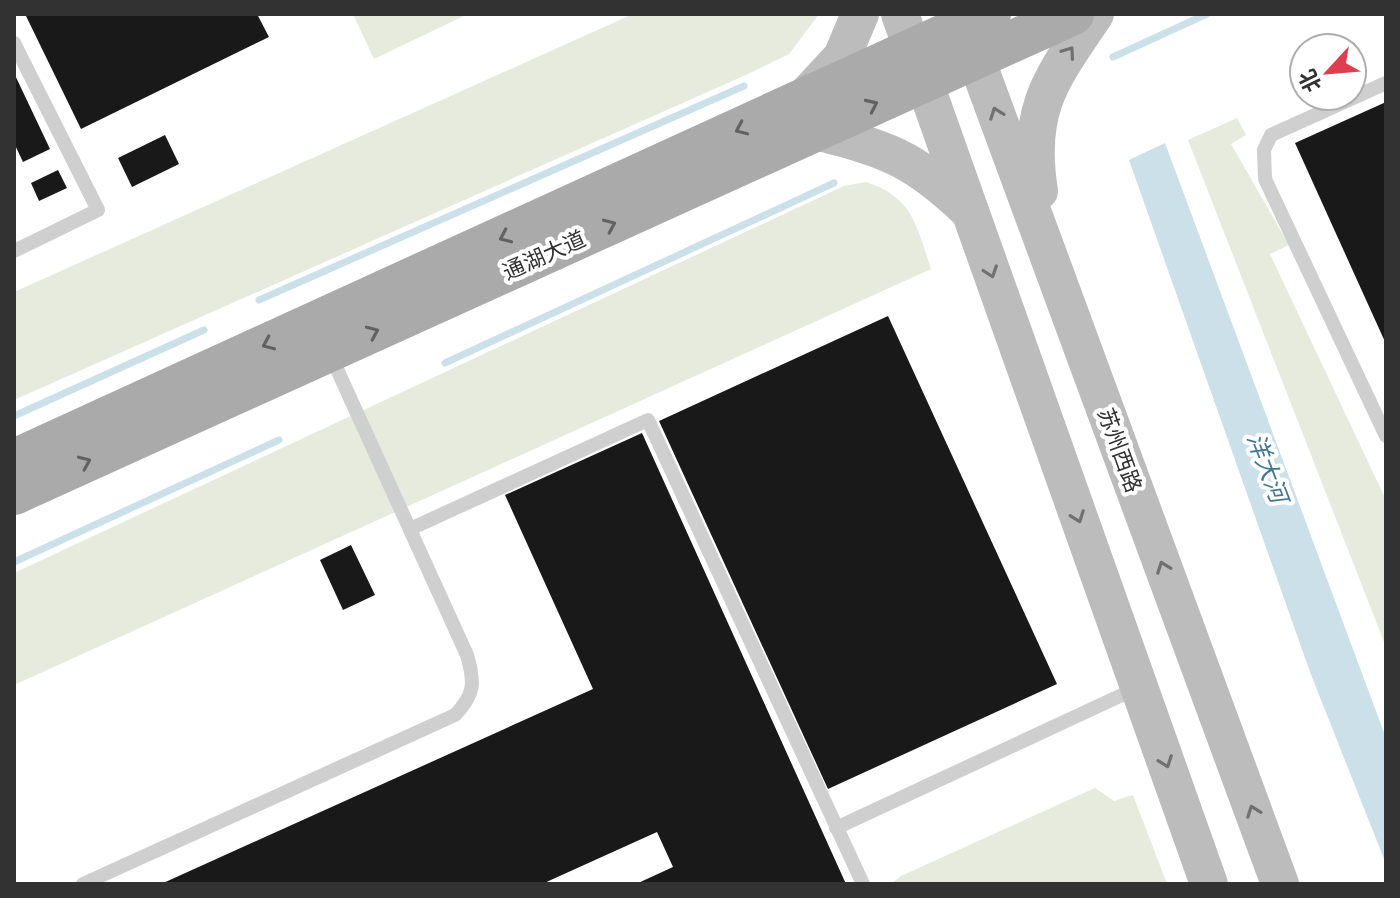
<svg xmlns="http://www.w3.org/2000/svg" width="1400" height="898" font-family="Quicksand,'Noto Sans SC',sans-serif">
<rect width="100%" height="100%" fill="#fff"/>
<!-- green -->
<g fill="#e6ebde">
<path d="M353,14H468L374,59Z"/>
<path d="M633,14H819L789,54L748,74L14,400V292Z"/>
<path d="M1237,118L1246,135L1231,144L1289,245L1270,254L1386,500V647L1188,140Z"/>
<path d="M866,182C913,197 917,227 931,269L14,685V573L844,186Z"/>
<path d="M1095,788L1114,801L1133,795L1167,884H891L901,876Z"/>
</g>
<!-- water -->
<path fill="#cce0ea" d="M1165,143L1386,738V864L1310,672L1129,160Z"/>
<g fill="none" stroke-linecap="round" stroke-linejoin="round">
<!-- stream -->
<g stroke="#cce0ea" stroke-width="7">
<path d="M1113,57L1207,14"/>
<path d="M259,300L744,86"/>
<path d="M445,363L834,183"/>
<path d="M14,416L204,330"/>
<path d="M14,562L279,440"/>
</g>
</g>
<!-- building -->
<g fill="#191919">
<path d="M30,14H257L269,37L81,129L26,16Z"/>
<path d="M14,73L50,149L23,162L14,143Z"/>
<path d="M1386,102V344L1295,143Z"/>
<path d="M165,135L179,164L132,187L118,158Z"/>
<path d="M58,170L67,188L39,201L31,183Z"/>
<path d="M888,316L1057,684L828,789L659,421Z"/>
<path d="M642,433L846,884H636L673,867L657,832L542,884H161L593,689L505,495Z"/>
<path d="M351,545L375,595L343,610L320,560Z"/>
</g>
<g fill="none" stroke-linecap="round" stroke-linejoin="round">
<!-- lane -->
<g stroke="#cfcfcf" stroke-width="14">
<path d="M14,43L98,210L14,251"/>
<path d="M1386,83L1271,135L1264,150L1265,179L1386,436"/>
<path d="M410,529L648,420L863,884"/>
<path d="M836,828L1137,688"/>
<path d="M83,884L455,715C475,694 475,683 467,655L331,356"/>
</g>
<!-- secondary -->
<g stroke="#bcbcbc" stroke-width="38">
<path d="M900,14L1209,884"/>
<path d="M972,29L976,59L1280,884"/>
<path d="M805,97L842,57L860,14"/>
<path d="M816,131C888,150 912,157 967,209"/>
<path d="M1039,191C1026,109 1051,79 1095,14"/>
</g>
<!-- primary -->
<g stroke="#aaa" stroke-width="42">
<path d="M14,460L990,14"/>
<path d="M14,494L1073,14"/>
</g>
</g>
<!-- one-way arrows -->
<defs><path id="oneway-chevron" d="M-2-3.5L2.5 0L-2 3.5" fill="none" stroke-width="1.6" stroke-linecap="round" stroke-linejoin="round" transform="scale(2)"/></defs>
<g stroke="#707070">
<use href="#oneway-chevron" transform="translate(1069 52) rotate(-55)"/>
<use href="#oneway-chevron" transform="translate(996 113) rotate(-110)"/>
<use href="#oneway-chevron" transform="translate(991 272) rotate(71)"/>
<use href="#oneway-chevron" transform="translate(1078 517) rotate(70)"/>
<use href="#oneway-chevron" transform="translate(1163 567) rotate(-110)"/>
<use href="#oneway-chevron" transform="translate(1166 762) rotate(70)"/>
<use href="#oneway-chevron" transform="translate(1253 811) rotate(-110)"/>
</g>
<g stroke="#626262">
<use href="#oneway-chevron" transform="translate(872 105) rotate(-25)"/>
<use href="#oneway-chevron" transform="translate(741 129) rotate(156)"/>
<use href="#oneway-chevron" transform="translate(610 225) rotate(-24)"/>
<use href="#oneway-chevron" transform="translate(505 237) rotate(156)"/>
<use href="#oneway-chevron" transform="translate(373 332) rotate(-24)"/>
<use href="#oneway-chevron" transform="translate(268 344) rotate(156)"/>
<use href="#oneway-chevron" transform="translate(85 462) rotate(-24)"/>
</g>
<g text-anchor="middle" stroke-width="8" stroke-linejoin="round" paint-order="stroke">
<!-- street labels -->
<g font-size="22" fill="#323232" stroke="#fff">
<text transform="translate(544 255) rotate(-24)" y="8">通湖大道</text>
<text transform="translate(1120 450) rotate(70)" y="8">苏州西路</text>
</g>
<!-- water labels -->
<g font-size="24" font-style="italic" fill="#427792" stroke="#fff">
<text transform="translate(1267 468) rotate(69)" y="8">洋大河</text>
</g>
</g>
<!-- border -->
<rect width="1400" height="898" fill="none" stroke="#323232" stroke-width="32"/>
<!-- north arrow -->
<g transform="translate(1328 72) rotate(244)"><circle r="38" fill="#ffffff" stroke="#adadad" stroke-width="2"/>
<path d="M0-6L14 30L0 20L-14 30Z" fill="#df3e51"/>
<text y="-12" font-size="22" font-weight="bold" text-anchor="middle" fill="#323232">北</text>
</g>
</svg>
